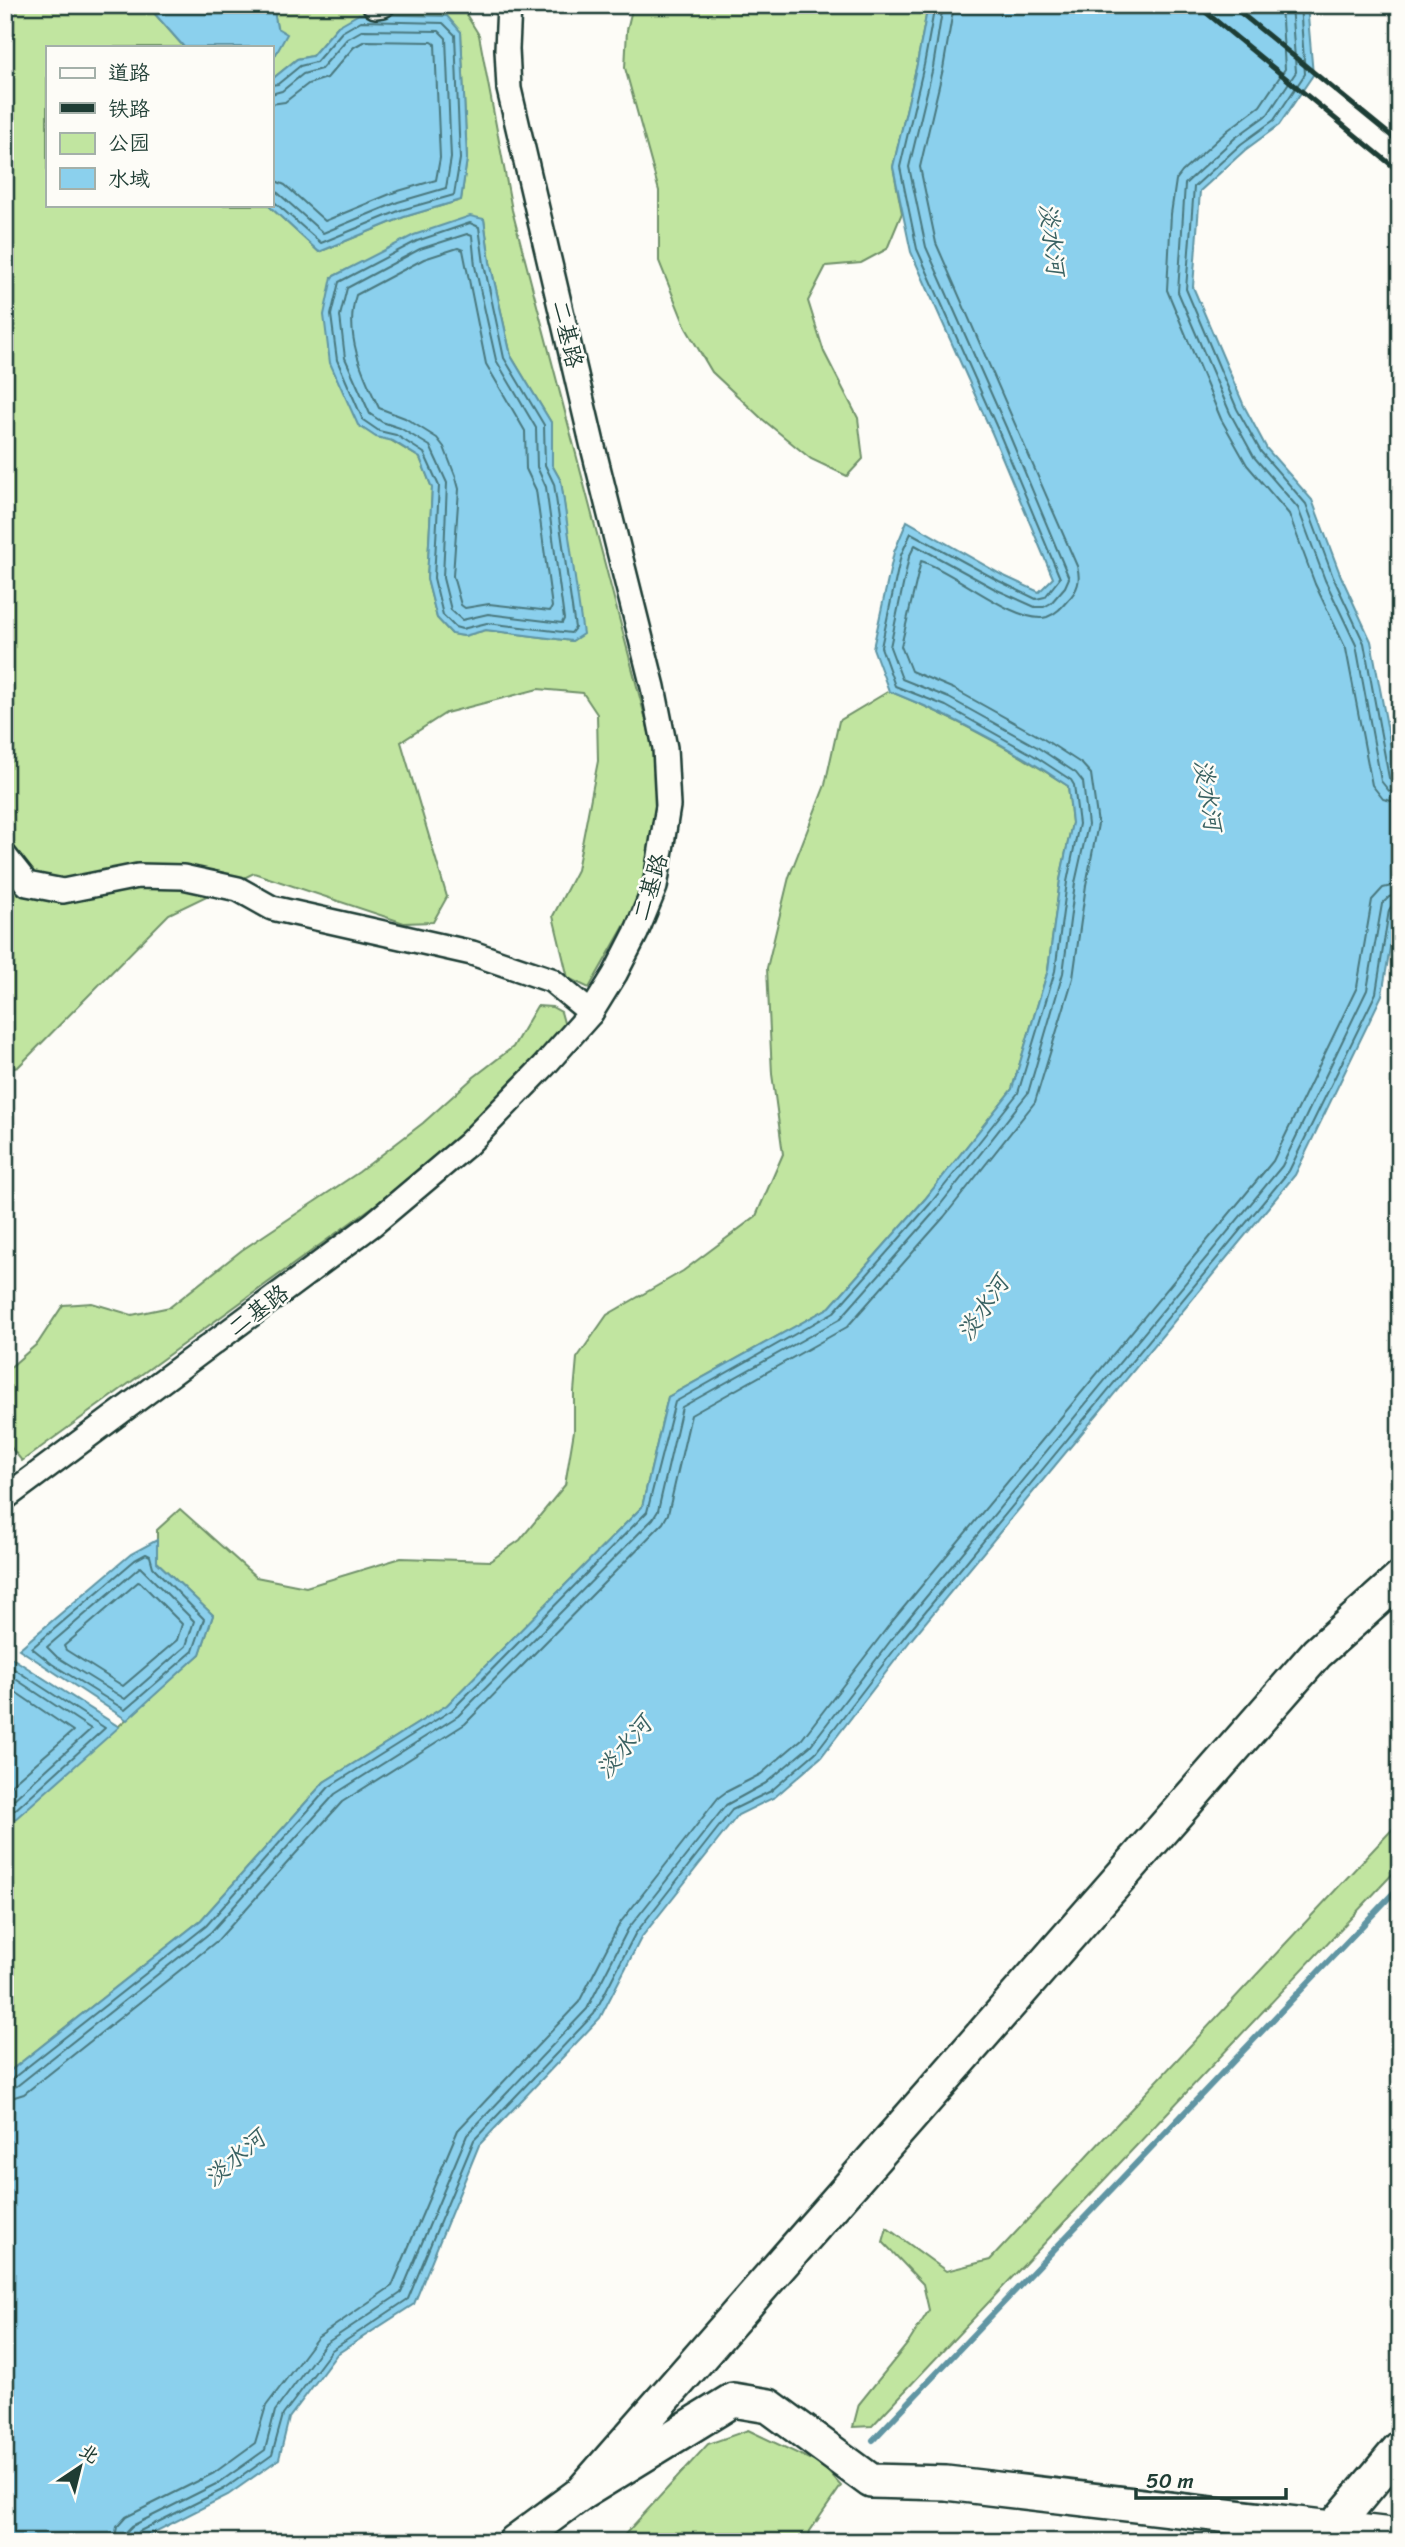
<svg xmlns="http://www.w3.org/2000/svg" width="1405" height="2547" font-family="Sriracha,'LXGW WenKai TC',sans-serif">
<rect width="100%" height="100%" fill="#fdfcf7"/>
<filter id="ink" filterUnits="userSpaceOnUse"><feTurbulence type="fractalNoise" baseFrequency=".0143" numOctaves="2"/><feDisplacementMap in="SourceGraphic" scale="14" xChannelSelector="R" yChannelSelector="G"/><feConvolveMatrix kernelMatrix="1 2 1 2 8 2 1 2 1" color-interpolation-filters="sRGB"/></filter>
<g filter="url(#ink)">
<!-- green -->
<g fill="#c1e5a0" stroke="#70916a" stroke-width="2" fill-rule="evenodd">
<path d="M5,5H147L184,47H47V205H268L319,252L404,217L461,200L467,159L461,32L338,26L312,56L297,59L271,80V57L276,54L277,28L273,5H418L464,11L479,35L512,210L655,755V832L635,907L589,988L568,978L553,916L577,870L598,761L597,714L583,693L538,689L446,713L401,742L447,897L433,922L404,923L254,873L169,914L18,1067L5,1070ZM484,219L490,262L511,356L552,424V465L561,481L582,634L572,641L486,630L464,636L452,634L437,618L427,579L432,488L420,458L392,441L332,277L365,261Z"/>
<path d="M633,5H928L917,64L893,167L902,213L887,249L861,263L826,266L808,301L824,352L858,418L863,459L847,476L811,459L761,418L712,372L686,328L659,261V191L625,68L627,30Z"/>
<path d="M889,691C954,717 1010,748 1068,786L1072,823L1060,880L1048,970L1012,1089L925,1199L830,1307L668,1397L642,1507L447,1705L324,1782L201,1920L5,2075V1827L200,1654L213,1615L157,1562V1530L180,1509L256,1577L306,1587L401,1558L490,1561L520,1540L565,1485L574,1431V1392L577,1358L607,1315L683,1271L756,1216L783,1154L772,1074L767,968L789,877L825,785L839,721Z"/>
<path d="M537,1006L552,1007L561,1012L566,1030L464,1133L393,1192L22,1461L9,1445L5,1447V1372L38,1343L63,1305L92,1303L132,1315L170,1307L242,1250L359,1172L423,1123L474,1077L513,1047Z"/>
<path d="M1400,1821V1866L872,2426L853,2427L859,2404L909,2342L929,2310L923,2284L883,2242L887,2228L946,2271L990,2260Z"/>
<path d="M748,2430L822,2465L841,2486L810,2531L807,2542H618L708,2444Z"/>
</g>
<!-- water -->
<g fill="#8bd0ed" stroke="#6095a3" stroke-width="2">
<path d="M147,5H273L277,28L287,34L276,54L271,57V47H184Z"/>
<path d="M928,5H1307L1313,75L1279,125L1245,150L1200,191L1193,287L1244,406L1267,449L1312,500L1340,574L1371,641L1397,779V906L1382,995L1295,1175L910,1641L821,1757L775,1797L738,1815L641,1938L600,2018L479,2145L414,2304L337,2354L289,2418L279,2459L228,2495L135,2542H5V2075L201,1920L324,1782L447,1705L642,1507L668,1397L830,1307L925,1199L1012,1089L1048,970L1060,880L1072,823L1068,786C1012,748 952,716 889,691L873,648L894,552L907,521L1002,575L1039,592L1053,578L992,433L911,252L893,167L917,64Z"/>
<path d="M359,14L447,16L461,32L467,159L461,200L404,217L319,252L268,205H271V80L297,59L312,56L338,26Z"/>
<path d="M470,216L484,219L490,262L511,356L552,424V465L561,481L583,634L572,641L486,630L464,636L452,634L437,618L427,579L432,488L420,458L393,441L376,437L358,425L330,363L324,315L332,277L414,235Z"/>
<path d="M157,1540V1562L213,1615L200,1654L127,1720L19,1649L131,1554Z"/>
<path d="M9,1656L119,1727L13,1821L5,1814V1657Z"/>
</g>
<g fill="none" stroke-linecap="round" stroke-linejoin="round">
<!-- shore -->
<g stroke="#4a787e" stroke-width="2">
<path d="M1281,5L1285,69L1260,106L1228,130L1182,172L1176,180L1171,214L1167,290L1221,419L1247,465L1289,514L1315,584L1346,649L1372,785L1383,799L1400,803"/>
<path d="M1291,5L1296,72L1268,114L1235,138L1185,184L1178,292L1230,413L1254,457L1298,508L1325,580L1356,645L1381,781L1389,791L1400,793"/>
<path d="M1300,5L1305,74L1274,120L1241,144L1194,187L1186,289L1237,409L1261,452L1306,504L1333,577L1364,643L1389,778L1393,783L1400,784"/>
<path d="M271,85L278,84L300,66L316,62L342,32L361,21L443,23L455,35L460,159L454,195L401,210L321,243L271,199"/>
<path d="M271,94L282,91L303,74L321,69L347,39L363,30L439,31L446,38L451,158L446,188L398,202L323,233L278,193L271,190"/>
<path d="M271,104L285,102L308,84L327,78L354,47L365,41L432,42L435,44L440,158L436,180L395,192L325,221L285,185L271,179"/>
<path d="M470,223L479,227L484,264L504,358L544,425L545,465L554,484L575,628L571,633L487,623L462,629L455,627L443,615L434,578L439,486L424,453L396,435L379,431L363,420L337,360L331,315L339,282L417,241Z"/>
<path d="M467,234L472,236L475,266L496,360L536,428L537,467L546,487L564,619L562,623L488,614L462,620L451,610L443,578L447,483L430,446L400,428L382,422L370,414L345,358L340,316L347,288L420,249Z"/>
<path d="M458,248L463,250L486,364L525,431L526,469L536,490L552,607L550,611L489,604L465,608L461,605L453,576L459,489L456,478L444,447L437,438L405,418L379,408C362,373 344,334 356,295L424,259Z"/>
<path d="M146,1554L150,1556L153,1567L204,1619L193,1651L125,1710L52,1664L32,1648L135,1560Z"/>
<path d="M140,1567L194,1621L186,1646L125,1699L57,1657L47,1647Z"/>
<path d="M138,1582L141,1583L182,1624L177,1640L123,1686L66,1650L64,1646Z"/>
<path d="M5,1663L105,1728L15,1810H5"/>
<path d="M5,1672L91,1729L13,1800L5,1801"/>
<path d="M5,1685L73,1731L5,1790"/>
<path d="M5,2080L12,2079L206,1926L329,1787L452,1710L647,1512L675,1402L834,1312L930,1204L1018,1093L1055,971L1067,882L1079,824L1074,785L1071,780L1033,755L946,706L895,686L881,647L901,555L911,533L999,581L1036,599L1045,597L1060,578L998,430L917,249L900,167L924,65L935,5"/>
<path d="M5,2089L17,2086L211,1932L335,1794L458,1716L653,1519L658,1511L682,1407L840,1319L937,1209L1028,1093L1063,973L1075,883L1088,825L1083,782L1076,773L1037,747L949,698L902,679L890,647L909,557L915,545L995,589L1035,607H1044L1051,603L1065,587L1069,578L1006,427L926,247L909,167L933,67L943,5"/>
<path d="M5,2100L24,2094L218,1940L342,1802L465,1724L663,1523L668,1514L691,1415L847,1327L944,1217L1035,1102L1073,978L1086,885L1098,824L1091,774L1082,764L1042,738L954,689L911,671L901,646L921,561C951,569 1017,626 1047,617C1056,614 1062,607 1068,600C1078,590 1081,580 1077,566L936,243L920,167L943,69L954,5"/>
<path d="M114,2542L117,2527L126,2517L214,2473L255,2443L266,2406L317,2338L392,2286L458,2130L579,2002L620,1923L718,1798L726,1792L761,1774L802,1739L890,1624L1273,1161L1357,987L1372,900L1383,888L1400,884"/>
<path d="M125,2542L126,2532L132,2526L220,2482L265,2450L275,2411L325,2344L401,2293L467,2135L587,2009L628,1929L726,1805L766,1783L810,1746L898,1631L1282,1166L1367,990L1382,904L1389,897L1400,894"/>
<path d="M134,2542L138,2532L224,2489L272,2455L283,2415L332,2350L408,2299L474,2140L594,2014L635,1934L732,1810L771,1791L816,1752L905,1636L1289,1171L1376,993L1389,910L1393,904L1400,903"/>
</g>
<!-- stream -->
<path stroke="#6095a3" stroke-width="6" d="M873,2440L1400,1886"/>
<!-- street casing -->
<g stroke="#1f3d34" stroke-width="28">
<g id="street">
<path d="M375,6L383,5"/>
<path d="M5,856L27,884L63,891L138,876L183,877L238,889L272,908L472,953L551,980L591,1013"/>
<path d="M5,1498L373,1224L468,1144L544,1066L591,1013L615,974L636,933L655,887L668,806L665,748L653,687L592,443L509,89L507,49L509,5"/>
</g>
</g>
<!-- secondary casing -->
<g stroke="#1f3d34" stroke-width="38">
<g id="secondary">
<path d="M580,2494L1317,1653L1400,1579"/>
<path d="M1323,2540L1400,2448"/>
<path d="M515,2542L580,2494L733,2400L769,2406L871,2481L946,2483L1400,2536"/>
</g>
</g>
<!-- street -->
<use href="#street" stroke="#fdfcf7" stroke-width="23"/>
<!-- secondary -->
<use href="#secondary" stroke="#fdfcf7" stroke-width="33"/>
<!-- rail -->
<g stroke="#1f3d34" stroke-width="5">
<path d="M1197,5L1400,172"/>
<path d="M1231,5L1400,143"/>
</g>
</g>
</g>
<g text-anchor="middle" stroke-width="5" stroke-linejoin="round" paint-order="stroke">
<!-- street labels -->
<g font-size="23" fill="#1f3d34" stroke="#fdfcf7">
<text transform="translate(568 334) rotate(77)" y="8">二基路</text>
<text transform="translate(650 887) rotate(-73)" y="8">二基路</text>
<text transform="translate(258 1310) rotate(-37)" y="8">二基路</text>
</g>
<!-- water labels -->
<g font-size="24" font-style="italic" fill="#3a6262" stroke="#fdfcf7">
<text transform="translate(1052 239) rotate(83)" y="8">淡水河</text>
<text transform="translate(1208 795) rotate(81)" y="8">淡水河</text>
<text transform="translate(983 1308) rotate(-56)" y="8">淡水河</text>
<text transform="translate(624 1747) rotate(-50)" y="8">淡水河</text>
<text transform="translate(235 2158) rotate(-41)" y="8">淡水河</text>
</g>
</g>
<!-- margin -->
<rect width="1405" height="2547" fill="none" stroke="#fdfcf7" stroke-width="28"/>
<rect x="14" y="14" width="1377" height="2519" fill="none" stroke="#1f3d34" stroke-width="2.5" filter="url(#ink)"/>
<!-- legend -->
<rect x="46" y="46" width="228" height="161" fill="#fdfcf7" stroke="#a4b0a9" stroke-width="2"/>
<rect x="60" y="68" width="35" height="10" fill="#fdfcf7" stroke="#a4b0a9" stroke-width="2"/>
<text x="108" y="80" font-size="21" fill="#1f3d34">道路</text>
<rect x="60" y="103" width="35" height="10" fill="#1f3d34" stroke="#a4b0a9" stroke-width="2"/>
<text x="108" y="116" font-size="21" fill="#1f3d34">铁路</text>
<rect x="60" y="133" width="35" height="21" fill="#c1e5a0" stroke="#a4b0a9" stroke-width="2"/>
<text x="108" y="150" font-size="21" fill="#1f3d34">公园</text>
<rect x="60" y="168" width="35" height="21" fill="#8bd0ed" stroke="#a4b0a9" stroke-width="2"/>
<text x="108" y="186" font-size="21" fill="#1f3d34">水域</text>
<!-- north arrow -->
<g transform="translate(80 2467) rotate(35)" stroke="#fdfcf7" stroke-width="5" paint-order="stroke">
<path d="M0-5L12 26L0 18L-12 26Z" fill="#1f3d34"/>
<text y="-10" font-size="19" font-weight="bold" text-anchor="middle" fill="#1f3d34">北</text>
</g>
<!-- scale -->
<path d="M1136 2488v10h150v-10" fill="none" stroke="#1f3d34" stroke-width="3.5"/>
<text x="1146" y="2488" font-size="21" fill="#1f3d34" stroke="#fdfcf7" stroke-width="5" paint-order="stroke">50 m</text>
</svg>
